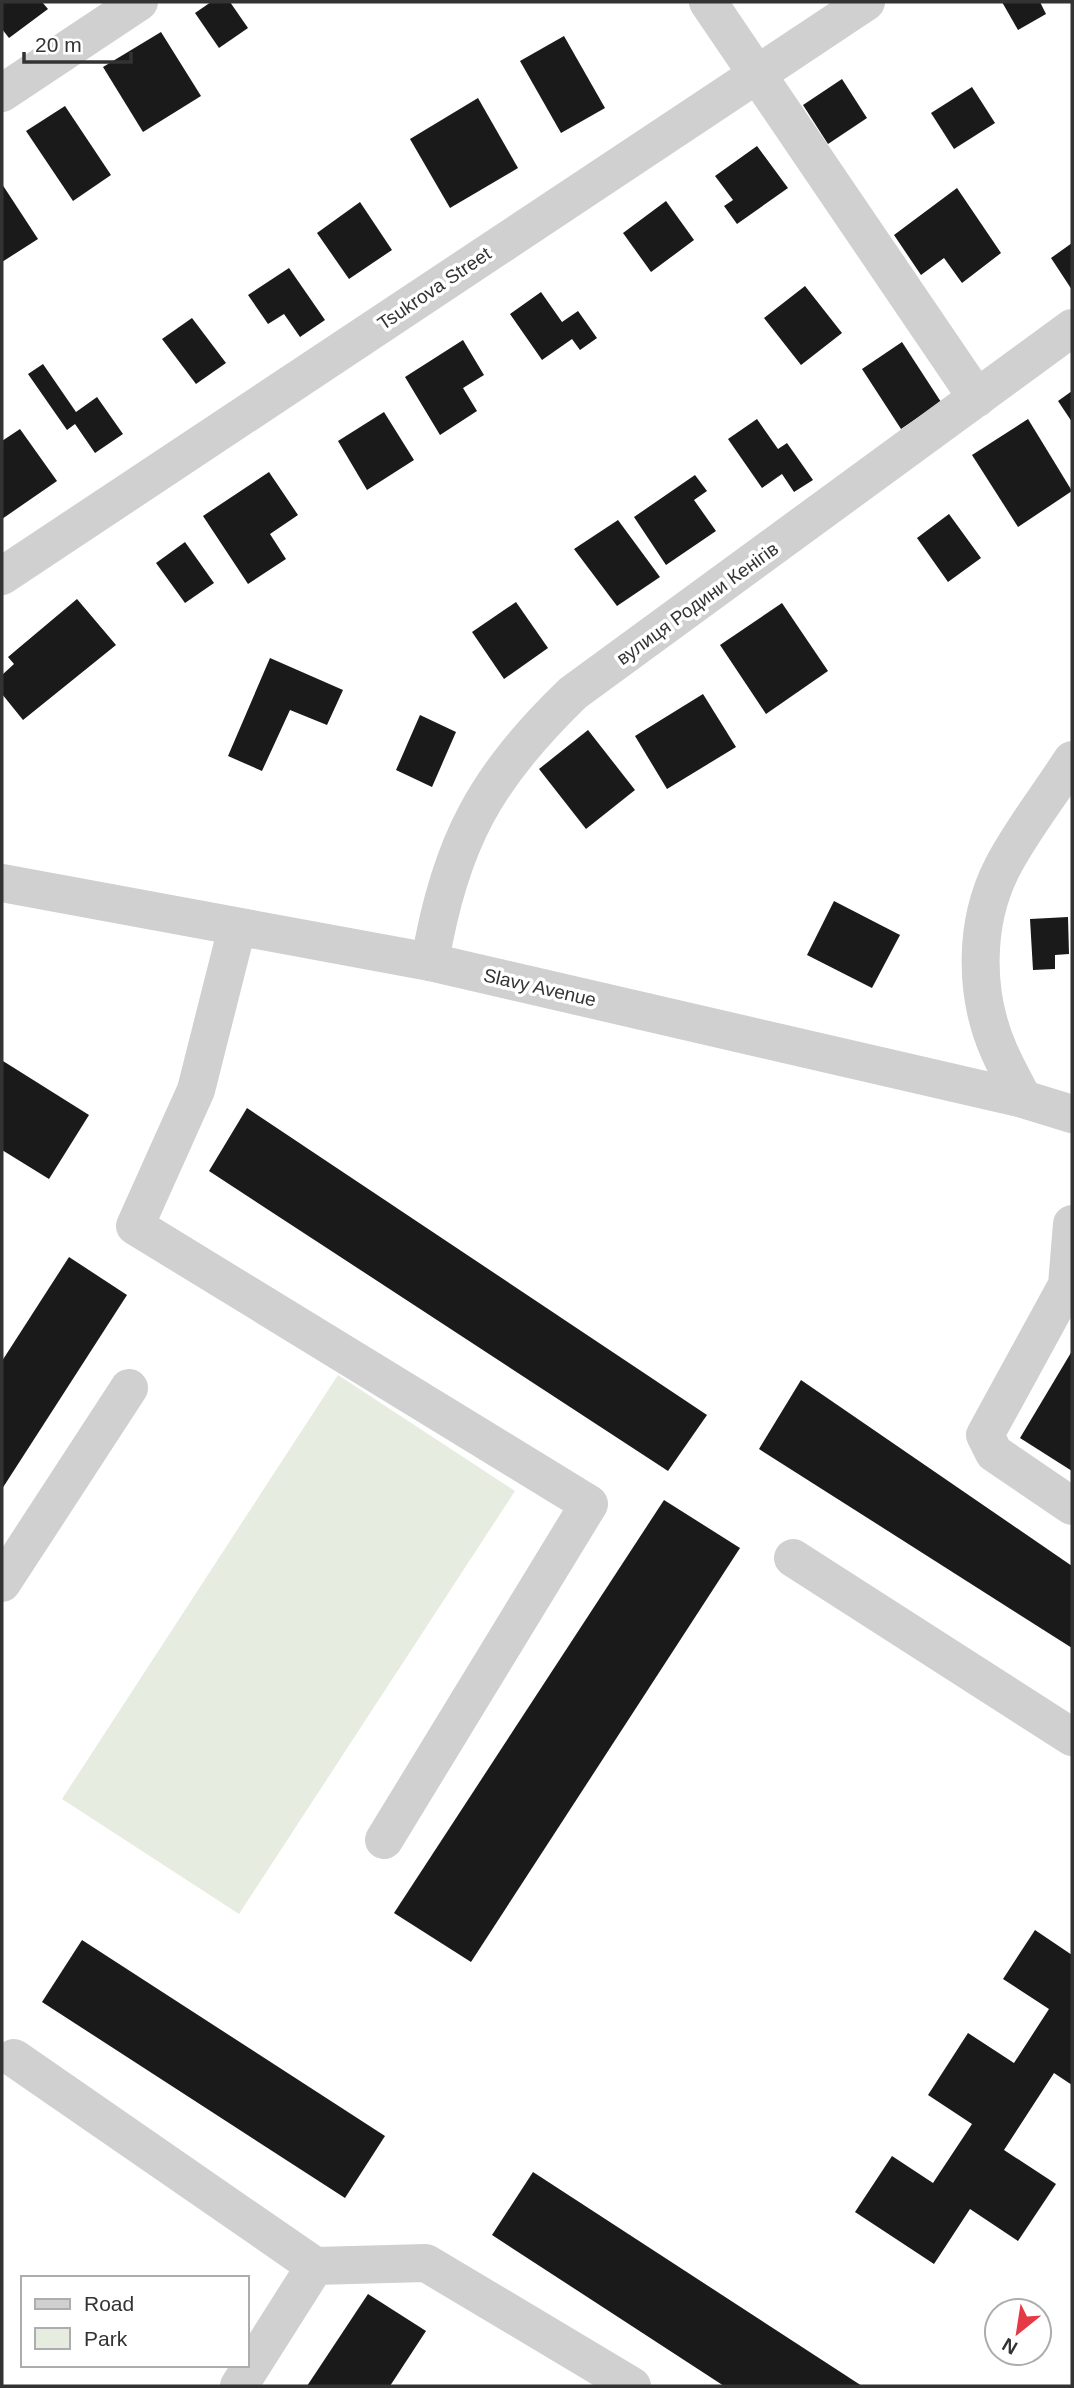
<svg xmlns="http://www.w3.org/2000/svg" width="1074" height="2388" font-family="Helvetica,sans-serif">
<rect width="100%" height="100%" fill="#fff"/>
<!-- park -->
<path fill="#e6ecdf" d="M338,1375L515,1491L239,1914L62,1799Z"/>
<!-- building -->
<g fill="#1a1a1a">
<path d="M2,2H42L48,9L9,38L2,29Z"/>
<path d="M211,2H230L248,28L219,48L195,13Z"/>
<path d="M1002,2H1040L1046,14L1018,30Z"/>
<path d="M161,32L201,96L143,132L103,67Z"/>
<path d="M564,36L605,108L561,133L520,61Z"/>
<path d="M842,79L867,118L828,144L803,105Z"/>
<path d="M972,87L995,123L954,149L931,113Z"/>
<path d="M478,98L518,168L450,208L410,139Z"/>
<path d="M65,106L111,175L73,201L26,131Z"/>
<path d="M757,146L788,188L737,224L724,206L733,200L715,176Z"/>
<path d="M2,184L38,239L2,262Z"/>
<path d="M957,188L1001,253L962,283L944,258L921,275L894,235Z"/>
<path d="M666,201L694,240L651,272L623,233Z"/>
<path d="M360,202L392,250L349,279L317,233Z"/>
<path d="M1072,243V290L1051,258Z"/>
<path d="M289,268L325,320L300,337L284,314L268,324L248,295Z"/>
<path d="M805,286L842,333L801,365L764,318Z"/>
<path d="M541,292L562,322L578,311L597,338L580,350L572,339L542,360L510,314Z"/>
<path d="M192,318L226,363L196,384L162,339Z"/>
<path d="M463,340L484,375L463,388L477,411L440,435L405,377Z"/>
<path d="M902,342L941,402L901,429L862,369Z"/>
<path d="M43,364L76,412L97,397L123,434L95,453L75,424L67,430L28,374Z"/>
<path d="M1072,391V422L1058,401Z"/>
<path d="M384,412L414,460L367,490L338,441Z"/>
<path d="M757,419L778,449L787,443L813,480L794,492L782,474L762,488L728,439Z"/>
<path d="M1028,419L1072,491L1018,527L972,455Z"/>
<path d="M20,429L57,481L2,519V441Z"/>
<path d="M269,472L298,515L270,534L286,559L248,584L203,516Z"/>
<path d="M695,475L707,491L694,500L716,531L666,565L634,517Z"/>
<path d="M949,514L981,558L948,582L917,538Z"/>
<path d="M618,520L660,577L617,606L574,549Z"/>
<path d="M185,542L214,583L185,603L156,563Z"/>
<path d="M77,599L116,645L23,720L2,694V675L14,664L8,657Z"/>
<path d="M516,602L548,648L504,679L472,632Z"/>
<path d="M782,603L828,671L766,714L720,645Z"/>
<path d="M270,658L343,690L327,725L290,710L262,771L228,756Z"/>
<path d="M703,694L736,747L667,789L635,736Z"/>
<path d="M420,715L456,732L432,787L396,770Z"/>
<path d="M588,730L635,790L586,829L539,769Z"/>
<path d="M834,901L900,935L872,988L807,955Z"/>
<path d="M1068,917L1069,954L1055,955V969L1033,970L1030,919Z"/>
<path d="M3,1061L89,1115L49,1179L2,1150Z"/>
<path d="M247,1108L707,1415L668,1471L209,1171Z"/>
<path d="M69,1257L127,1295L2,1489V1361Z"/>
<path d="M1072,1351V1471L1020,1438Z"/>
<path d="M801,1380L1072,1566V1648L759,1449Z"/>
<path d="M664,1500L740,1548L471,1962L394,1913Z"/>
<path d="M1035,1930L1072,1955V2085L1054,2073L1004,2150L1056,2184L1018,2241L970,2209L934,2264L855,2212L892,2156L933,2183L972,2124L928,2095L968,2033L1014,2063L1049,2009L1003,1979Z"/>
<path d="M82,1940L385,2136L345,2198L42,2002Z"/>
<path d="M533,2172L862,2386H724L492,2235Z"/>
<path d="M368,2294L426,2331L390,2386H307Z"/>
</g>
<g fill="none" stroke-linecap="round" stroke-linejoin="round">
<!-- minor -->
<g stroke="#d0d0d0" stroke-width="38">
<path d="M708,2L977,398"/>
<path d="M2,93L139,2"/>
<path d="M2,576L866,2"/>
<path d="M2,883L430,962L1023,1099L1072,1114"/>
<path d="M237,928L196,1090L135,1226L589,1504L384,1840"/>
<path d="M430,962C450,842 486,777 573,693L1072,328"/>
<path d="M1023,1099C1015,1083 1006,1067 999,1051C974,994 974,923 1002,868C1021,831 1049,796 1072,760"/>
<path d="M1072,1224L1067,1285L985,1435L994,1453L1072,1506"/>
<path d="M793,1558L1072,1737"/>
<path d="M2,1583L129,1388"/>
<path d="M14,2058L315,2266"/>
<path d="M239,2386L315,2266L426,2263L632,2386"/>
</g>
</g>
<g text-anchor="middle" stroke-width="7" stroke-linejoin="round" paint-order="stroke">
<!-- street labels -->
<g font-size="19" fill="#333" stroke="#fff">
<text transform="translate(434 288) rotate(-34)" y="7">Tsukrova Street</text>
<text transform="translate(697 603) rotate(-36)" y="7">вулиця Родини Кенігів</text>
<text transform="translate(540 987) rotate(13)" y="7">Slavy Avenue</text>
</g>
</g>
<!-- border -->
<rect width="1074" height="2388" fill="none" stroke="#333333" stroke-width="7"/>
<!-- legend -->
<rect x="21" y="2276" width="228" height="91" fill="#ffffff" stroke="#adadad" stroke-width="2"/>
<rect x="35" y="2299" width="35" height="10" fill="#d0d0d0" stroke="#adadad" stroke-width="2"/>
<text x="84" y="2311" font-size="21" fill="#333333">Road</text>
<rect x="35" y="2328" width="35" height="21" fill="#e6ecdf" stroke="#adadad" stroke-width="2"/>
<text x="84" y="2346" font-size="21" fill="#333333">Park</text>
<!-- north arrow -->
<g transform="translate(1018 2332) rotate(210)"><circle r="33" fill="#ffffff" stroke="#adadad" stroke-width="2"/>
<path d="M0-5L12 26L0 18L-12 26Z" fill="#e63946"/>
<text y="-10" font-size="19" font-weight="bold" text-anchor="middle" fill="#333333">N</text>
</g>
<!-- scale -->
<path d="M24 52v10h107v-10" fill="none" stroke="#333333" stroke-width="3.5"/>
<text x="35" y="52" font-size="21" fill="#333333" stroke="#ffffff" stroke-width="5" paint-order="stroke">20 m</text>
</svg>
